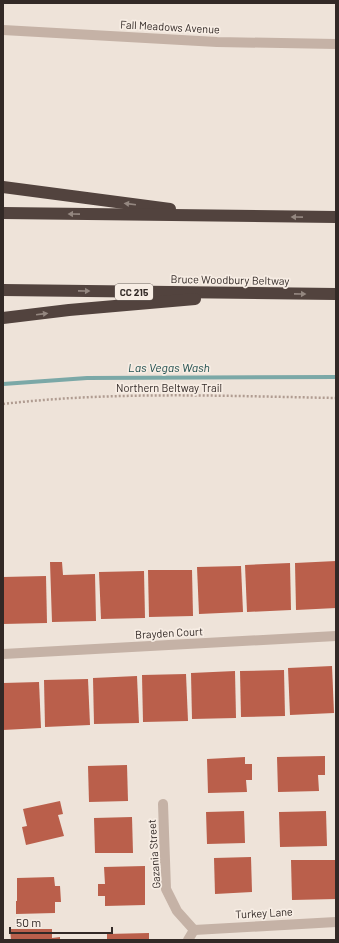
<svg xmlns="http://www.w3.org/2000/svg" width="339" height="943" font-family="Barlow,sans-serif">
<rect width="100%" height="100%" fill="#eee3d9"/>
<g fill="none" stroke-linecap="round" stroke-linejoin="round">
<!-- stream -->
<path stroke="#7ba8a7" stroke-width="4" d="M3,384L87,378L336,377"/>
</g>
<!-- building -->
<g fill="#ba5f4b">
<path d="M336,561V608L296,610L295,563Z"/>
<path d="M50,562H62L63,575L95,574L96,621L52,622Z"/>
<path d="M290,563L291,610L247,612L245,565Z"/>
<path d="M241,566L243,612L199,614L197,567Z"/>
<path d="M148,570H192L193,616L149,617Z"/>
<path d="M144,571L145,618L101,619L99,572Z"/>
<path d="M46,576L47,623L3,624V577Z"/>
<path d="M332,666L334,713L290,715L288,668Z"/>
<path d="M284,670L285,716L241,717L240,671Z"/>
<path d="M235,671L236,718L192,719L191,673Z"/>
<path d="M186,674L188,721L143,722L142,675Z"/>
<path d="M137,676L139,723L94,724L93,678Z"/>
<path d="M88,679L90,725L45,727L44,680Z"/>
<path d="M39,682L41,728L3,730V683Z"/>
<path d="M325,756V775H318L319,791L278,792L277,757Z"/>
<path d="M245,757V764H252V780H246L247,792L208,793L207,759Z"/>
<path d="M127,765L128,801L89,802L88,766Z"/>
<path d="M60,801L63,814L58,815L64,836L26,845L22,827L27,826L23,809Z"/>
<path d="M244,811L245,843L207,844L206,812Z"/>
<path d="M326,811L327,846L280,847L279,812Z"/>
<path d="M132,817L133,853H95L94,818Z"/>
<path d="M251,857L252,892L215,894L214,858Z"/>
<path d="M291,860H336V899L292,900Z"/>
<path d="M145,866V905L105,906V896H98V884H105L104,867Z"/>
<path d="M54,877L55,886H60L61,902H55V913L16,914V901H17V878Z"/>
<path d="M10,929H52V938L60,937V940H11Z"/>
<path d="M149,933V940H107V934Z"/>
</g>
<g fill="none" stroke-linecap="round" stroke-linejoin="round">
<!-- path -->
<path stroke="#b09c91" stroke-width="2.5" stroke-dasharray="2 2" stroke-linecap="butt" d="M3,404C114,391 225,396 336,398"/>
<!-- street -->
<g stroke="#c5b2a6" stroke-width="10">
<path d="M3,30L217,42L336,44"/>
<path d="M3,654L336,636"/>
<path d="M163,804L166,889L177,911L194,930L188,940"/>
<path d="M194,930L336,922"/>
</g>
<!-- highway -->
<g stroke="#52433e" stroke-width="12">
<path d="M3,187L170,209"/>
<path d="M3,213L336,217"/>
<path d="M3,290L336,294"/>
<path d="M3,318L69,310L195,299"/>
</g>
</g>
<!-- one-way arrows -->
<defs><path id="oneway-solid" d="M-6-.8H1V-3.2L6.5 0L1 3.2V.8H-6Z"/></defs>
<g fill="#948780">
<use href="#oneway-solid" transform="translate(130 204) rotate(-173)"/>
<use href="#oneway-solid" transform="translate(74 214) rotate(-179)"/>
<use href="#oneway-solid" transform="translate(297 217) rotate(-179)"/>
<use href="#oneway-solid" transform="translate(84 291) rotate(1)"/>
<use href="#oneway-solid" transform="translate(300 294) rotate(1)"/>
<use href="#oneway-solid" transform="translate(42 314) rotate(-7)"/>
</g>
<g text-anchor="middle" stroke-width="3.5" stroke-linejoin="round" paint-order="stroke">
<!-- shield labels -->
<rect fill="#f7ede4" stroke="#6d645f" stroke-width="1" x="115" y="284" width="38" height="16" rx="3"/>
<g font-size="10" font-weight="bold" fill="#322926">
<text x="134" y="296">CC 215</text>
</g>
<!-- street labels -->
<g font-size="11" fill="#322926" stroke="#f7ede4">
<text transform="translate(170 27) rotate(3)" y="4">Fall Meadows Avenue</text>
<text transform="translate(230 280) rotate(1)" y="4">Bruce Woodbury Beltway</text>
<text x="169" y="392">Northern Beltway Trail</text>
<text transform="translate(169 633) rotate(-3)" y="4">Brayden Court</text>
<text transform="translate(154 854) rotate(-94)" y="4">Gazania Street</text>
<text transform="translate(264 913) rotate(-3)" y="4">Turkey Lane</text>
</g>
<!-- water labels -->
<g font-size="12" font-style="italic" fill="#204f4f" stroke="#f7ede4">
<text x="169" y="372">Las Vegas Wash</text>
</g>
</g>
<!-- border -->
<rect width="339" height="943" fill="none" stroke="#322926" stroke-width="8"/>
<!-- scale -->
<path d="M10 927v6h102v-6" fill="none" stroke="#322926" stroke-width="2"/>
<text x="16" y="927" font-size="12" fill="#322926" stroke="#f7ede4" stroke-width="3" paint-order="stroke">50 m</text>
</svg>
